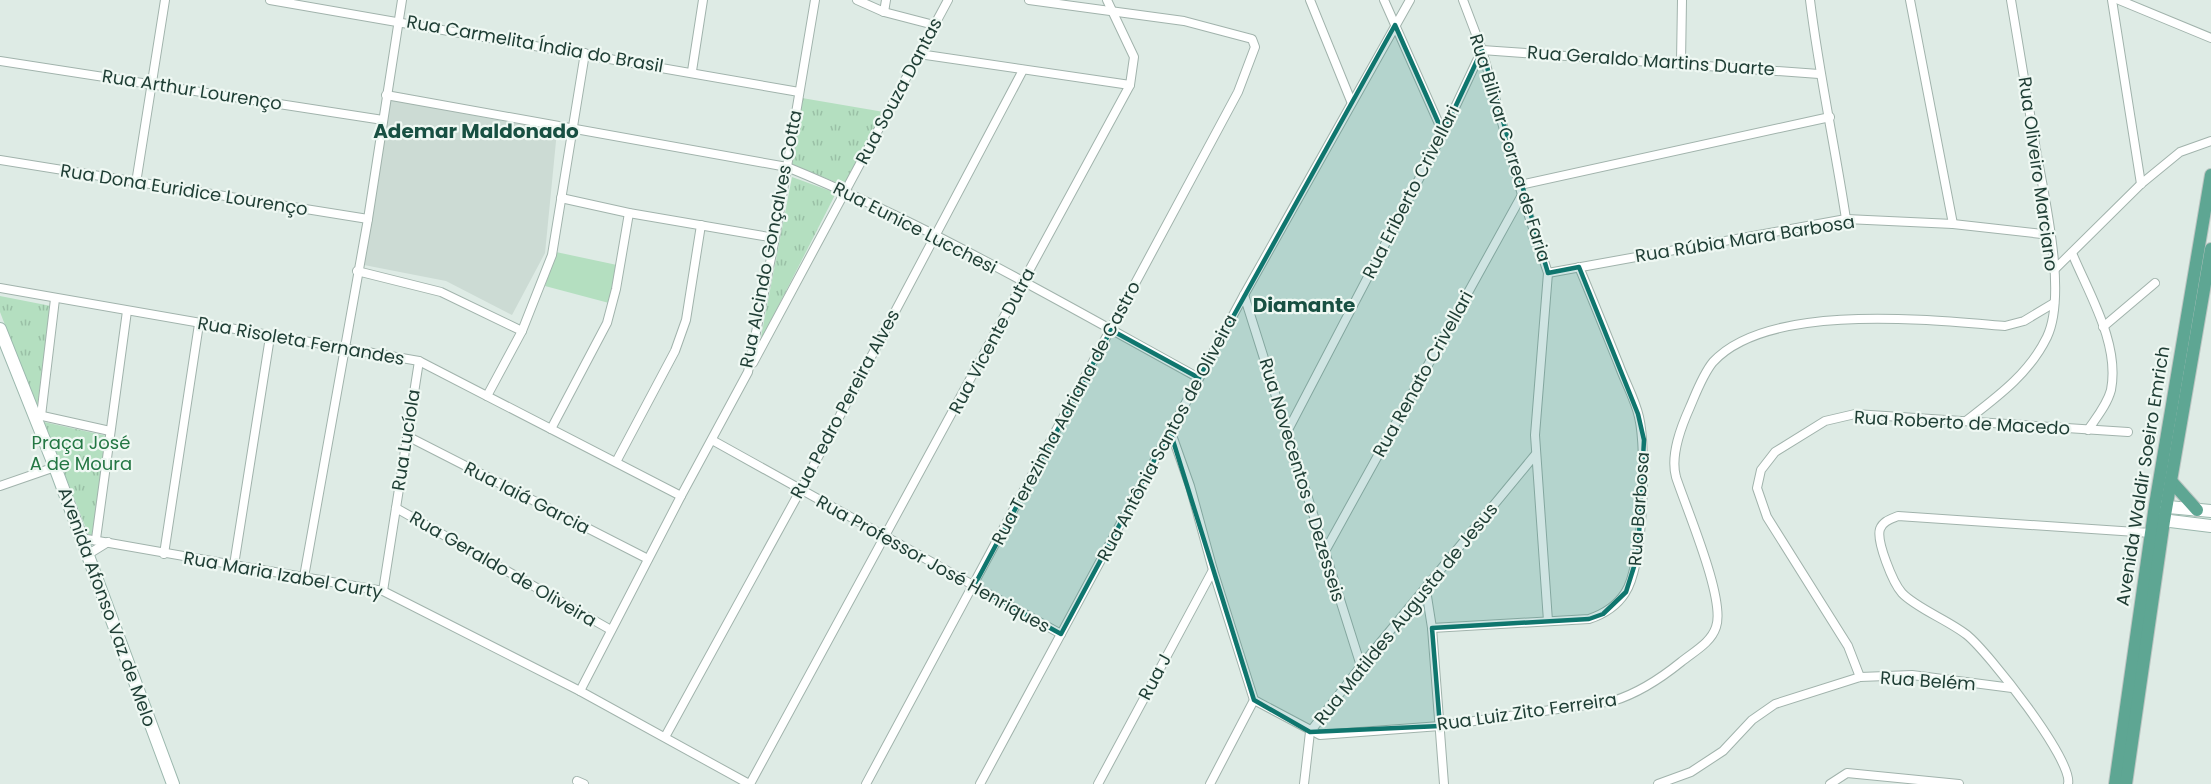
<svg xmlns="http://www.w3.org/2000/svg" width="2211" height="784" font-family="Poppins,sans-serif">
<defs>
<pattern id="grass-tufts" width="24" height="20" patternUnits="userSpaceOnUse" patternTransform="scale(1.5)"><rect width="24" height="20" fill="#b4dfc0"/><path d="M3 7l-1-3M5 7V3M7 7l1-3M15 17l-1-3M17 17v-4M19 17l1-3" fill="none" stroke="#9ac0a6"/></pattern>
</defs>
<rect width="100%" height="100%" fill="#deebe5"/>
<!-- built -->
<path fill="#ccdbd4" d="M391,100L557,131L545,253L512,315L446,281L364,265Z"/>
<!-- grass -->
<g fill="url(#grass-tufts)">
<path d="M802,98L884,112L845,186L791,164Z"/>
<path d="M792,177L836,193L760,342Z"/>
<path d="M0,296L51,306L37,408L0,312Z"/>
<path d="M44,422L107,436L91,541Z"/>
</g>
<!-- pitch -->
<path fill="#b4dfc0" d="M556,252L617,265L609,303L545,286Z"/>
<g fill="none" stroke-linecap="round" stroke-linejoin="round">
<!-- street casing -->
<g stroke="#a1b3ac" stroke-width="10">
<g id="street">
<path d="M270,0L799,92"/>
<path d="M857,0L884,12L934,25"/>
<path d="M1310,0L1351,101"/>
<path d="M1384,0L1443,133"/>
<path d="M1463,0L1482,50L1522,195L1548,273L1535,435L1548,621"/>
<path d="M1810,0C1819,74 1835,146 1846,219"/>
<path d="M1910,0L1953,224"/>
<path d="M2112,0L2141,184"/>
<path d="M2119,0L2211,38"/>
<path d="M884,12L886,0"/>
<path d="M919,54L1130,85"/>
<path d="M0,61L383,120"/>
<path d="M1681,62L1682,0"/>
<path d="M692,71L703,0"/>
<path d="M386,95L787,167C929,225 1064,304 1199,378"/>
<path d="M0,160L368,219"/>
<path d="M136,183L165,0"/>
<path d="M1520,185L1830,117"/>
<path d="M561,198L629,213L775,238"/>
<path d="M2072,253C2089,294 2120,344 2111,390C2107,405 2096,418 2088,430"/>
<path d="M2054,270L2141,184L2180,152L2211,141"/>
<path d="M357,271L441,292L522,331"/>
<path d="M1548,273L1846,219L1953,224L2051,235"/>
<path d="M0,288L419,361L681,496"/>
<path d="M1244,295L1361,666"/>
<path d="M2103,327L2155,283"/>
<path d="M753,363L948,0"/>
<path d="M487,396L522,331L552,255L585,53"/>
<path d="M38,415L110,431"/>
<path d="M41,416L55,299"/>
<path d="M1966,421C1997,397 2029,374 2047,337C2068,293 2043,192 2035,144C2027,96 2019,48 2011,0"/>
<path d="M551,429L607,323L616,289L629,213"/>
<path d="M1288,430L1443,133L1482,50L1819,74"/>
<path d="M1169,434L1173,438L1190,486L1213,570L1254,700L1320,735L1440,726L1613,701C1639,693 1660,679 1681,662C1693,652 1711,643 1716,627C1726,600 1686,508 1676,477C1670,455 1681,427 1690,407C1696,393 1703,374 1713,362C1768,302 1930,320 2005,326L2024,321L2054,303"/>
<path d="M407,436L648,559"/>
<path d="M712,440L1061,634"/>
<path d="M616,462L675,351L686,320L701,225"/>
<path d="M0,486L55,467"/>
<path d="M396,508L611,630"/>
<path d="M81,538L383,591L580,691L749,784"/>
<path d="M96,539L127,311"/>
<path d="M1324,553L1522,195"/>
<path d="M164,554L199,324"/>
<path d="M87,555L108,542"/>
<path d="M234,565L270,337"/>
<path d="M304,577L368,219L402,0"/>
<path d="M1426,590L1432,628L1444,784"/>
<path d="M383,591L419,361"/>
<path d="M1432,628L1589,619C1604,614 1616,607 1625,593C1644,565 1647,450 1639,417C1635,399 1625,382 1619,365C1606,333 1593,300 1579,267"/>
<path d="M1860,677L1848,646L1767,517L1757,488L1761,470L1775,452L1825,421L1855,414L2128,432"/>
<path d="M580,691L681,496L748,372L775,238L815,0"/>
<path d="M665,737L800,491L1023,70"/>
<path d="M577,781L584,784"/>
<path d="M750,784L1130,85L1134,57L1107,0"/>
<path d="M866,784L1238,92L1255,47L1252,39L1184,21L1029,0"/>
<path d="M980,784L1244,295L1410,0"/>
<path d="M1098,784L1213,570"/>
<path d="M1210,784L1254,700"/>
<path d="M1304,784L1310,732L1361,666L1535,455"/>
<path d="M1658,784L1691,772L1723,751L1752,720L1775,704L1860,677L1912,675L2012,688"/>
<path d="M1830,784L1847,773L1959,784"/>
<path d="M2068,784C2074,761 1988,652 1967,635C1948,620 1916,608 1902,593C1893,583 1876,541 1880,529C1883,521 1891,519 1898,516L2151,533"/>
</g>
</g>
<!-- secondary casing -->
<g stroke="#9cb8ae" stroke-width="14">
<g id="secondary">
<path d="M0,329L55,467L173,784"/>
<path d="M2158,506L2211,511"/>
<path d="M2154,519L2211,526"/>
</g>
</g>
<!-- primary casing -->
<g stroke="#bcc5c2" stroke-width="14">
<g id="primary">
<path d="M2171,481L2197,510"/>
<path d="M2115,784L2155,505L2211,175"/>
<path d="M2126,784L2164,521L2211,249"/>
</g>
</g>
<!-- street -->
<use href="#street" stroke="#fff" stroke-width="8"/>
<!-- secondary -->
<use href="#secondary" stroke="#fff" stroke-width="12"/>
<!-- primary -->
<use href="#primary" stroke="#5ea693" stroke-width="12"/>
</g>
<!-- marked area -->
<path fill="#0f766e" fill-opacity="0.2" stroke="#0f766e" stroke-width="4.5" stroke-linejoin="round" d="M1395,25L1443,133L1482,50L1548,273L1579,267L1638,414L1644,440L1638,554L1626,592L1603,614L1589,619L1432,628L1440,726L1310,732L1254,700L1170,431L1061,634L974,586L1111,330L1199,378Z"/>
<g text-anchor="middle" stroke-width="4.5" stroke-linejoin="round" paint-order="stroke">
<!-- street labels -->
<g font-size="18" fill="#1e3d34" stroke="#eff8f3">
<text transform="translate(535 44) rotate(10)" y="6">Rua Carmelita Índia do Brasil</text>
<text transform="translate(1651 61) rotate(4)" y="6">Rua Geraldo Martins Duarte</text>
<text transform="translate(192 90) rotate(9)" y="6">Rua Arthur Lourenço</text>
<text transform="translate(899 91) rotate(-62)" y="6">Rua Souza Dantas</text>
<text transform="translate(1510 148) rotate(73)" y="6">Rua Bilivar Correa de Faria</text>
<text transform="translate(2038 174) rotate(82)" y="6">Rua Oliveiro Marciano</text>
<text transform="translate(184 190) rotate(9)" y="6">Rua Dona Euridice Lourenço</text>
<text transform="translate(1411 192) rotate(-63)" y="6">Rua Eriberto Crivellari</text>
<text transform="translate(915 228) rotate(27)" y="6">Rua Eunice Lucchesi</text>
<text transform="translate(771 239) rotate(-79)" y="6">Rua Alcindo Gonçalves Cotta</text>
<text transform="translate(1745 239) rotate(-9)" y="6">Rua Rúbia Mara Barbosa</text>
<text transform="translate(301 341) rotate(10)" y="6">Rua Risoleta Fernandes</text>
<text transform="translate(992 341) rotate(-62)" y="6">Rua Vicente Dutra</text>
<text transform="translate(1423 374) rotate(-61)" y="6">Rua Renato Crivellari</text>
<text transform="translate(845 404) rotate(-62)" y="6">Rua Pedro Pereira Alves</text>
<text transform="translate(1066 413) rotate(-62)" y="6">Rua Terezinha Adriana de Castro</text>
<text transform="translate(1962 423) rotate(3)" y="6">Rua Roberto de Macedo</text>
<text transform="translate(1167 438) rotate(-62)" y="6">Rua Antônia Santos de Oliveira</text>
<text transform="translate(406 440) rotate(-81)" y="6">Rua Lucíola</text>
<text transform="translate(2143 476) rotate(-81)" y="6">Avenida Waldir Soeiro Emrich</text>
<text transform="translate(1302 480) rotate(73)" y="6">Rua Novecentos e Dezesseis</text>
<text transform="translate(527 498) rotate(27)" y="6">Rua Iaiá Garcia</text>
<text transform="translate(1639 509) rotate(-86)" y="6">Rua Barbosa</text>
<text transform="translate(933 564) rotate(29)" y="6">Rua Professor José Henriques</text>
<text transform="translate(503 569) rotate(30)" y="6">Rua Geraldo de Oliveira</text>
<text transform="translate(283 575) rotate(10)" y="6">Rua Maria Izabel Curty</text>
<text transform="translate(107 607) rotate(70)" y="6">Avenida Afonso Vaz de Melo</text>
<text transform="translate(1406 614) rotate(-51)" y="6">Rua Matildes Augusta de Jesus</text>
<text transform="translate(1155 677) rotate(-62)" y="6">Rua J</text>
<text transform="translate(1928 681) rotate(4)" y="6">Rua Belém</text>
<text transform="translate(1527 712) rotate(-8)" y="6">Rua Luiz Zito Ferreira</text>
</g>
<!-- park labels -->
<g font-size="18" fill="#247744" stroke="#eff8f3">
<text x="81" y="449">Praça José<tspan x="81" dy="21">A de Moura</tspan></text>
</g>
<!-- neighbourhood labels -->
<g font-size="20" font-weight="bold" fill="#185042" stroke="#eff8f3">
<text x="476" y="138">Ademar Maldonado</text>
<text x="1304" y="312">Diamante</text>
</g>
</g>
</svg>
